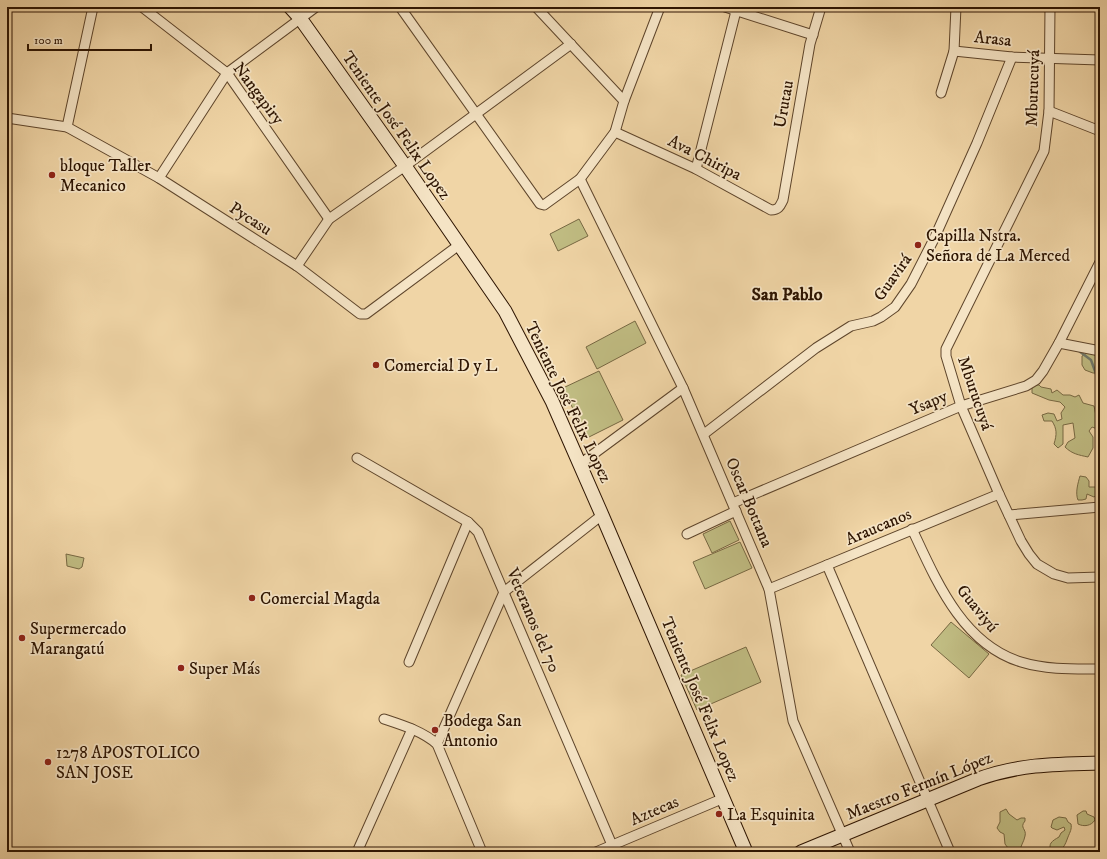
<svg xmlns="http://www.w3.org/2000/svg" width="1107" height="859" font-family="'IM FELL DW Pica',serif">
<rect width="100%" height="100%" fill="#f0d5a6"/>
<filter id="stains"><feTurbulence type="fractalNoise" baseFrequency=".005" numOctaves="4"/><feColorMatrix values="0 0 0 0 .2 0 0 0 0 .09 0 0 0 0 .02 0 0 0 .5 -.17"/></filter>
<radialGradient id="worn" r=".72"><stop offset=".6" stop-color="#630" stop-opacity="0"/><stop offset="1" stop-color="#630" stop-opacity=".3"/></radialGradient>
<!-- green -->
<g fill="#c0bc82" stroke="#776842">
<path d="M579,219L588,236L558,251L550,234Z"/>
<path d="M635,321L646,343L597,369L586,347Z"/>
<path d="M1087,353H1100V373H1093L1085,370L1082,365V356Z"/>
<path d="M599,371L623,420L587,438L563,388Z"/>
<path d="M1032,385H1039L1041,387L1051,389L1052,393L1057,390L1063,395H1070L1075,397L1079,395L1083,403L1094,406L1096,416L1100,415V430L1092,427L1089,431L1093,437V448L1088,457C1079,455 1072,454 1065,447L1068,442L1075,438L1073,423L1063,425V444L1058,448L1054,444C1057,434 1057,429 1052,421H1044L1042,415L1048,413L1054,414L1057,421L1062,419L1061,413L1065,407L1060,402L1049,400L1032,393Z"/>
<path d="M1080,476L1086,477L1089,481V487H1098L1100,489L1098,494L1094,497L1087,494L1086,499L1082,500H1078C1075,493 1078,483 1080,476Z"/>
<path d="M730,521L739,540L712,553L703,534Z"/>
<path d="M740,542L752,568L705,589L693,562Z"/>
<path d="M66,554L84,558L82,567L79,569L67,566Z"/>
<path d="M951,622L989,654L969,678L931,645Z"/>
<path d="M746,647L761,682L697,710L681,675Z"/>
<path d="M1006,809L1009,814L1017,820L1021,818H1025V821C1019,828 1027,829 1025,836C1024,842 1020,846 1020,852H1006L1008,848L1005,844L1004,834L1000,832L997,828L1000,822V812Z"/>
<path d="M1083,811H1086L1087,814L1094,817L1095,820C1091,826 1084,827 1078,824L1077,815Z"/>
<path d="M1059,817L1066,818L1068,822L1071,824C1072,829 1070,832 1068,837C1065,845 1063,852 1052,852C1047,844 1052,841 1059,837L1061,833L1065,830L1064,827L1057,830L1052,828L1051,827L1053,820Z"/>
</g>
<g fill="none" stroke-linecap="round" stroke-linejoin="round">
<!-- stream -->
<path stroke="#6f7769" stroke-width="2.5" d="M1079,351L1091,360L1100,385"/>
<!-- street casing -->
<g stroke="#5e452b" stroke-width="11">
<g id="street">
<path d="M142,7L227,73L329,219"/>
<path d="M400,7L540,204L544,205L580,179L615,132L624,101L660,7"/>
<path d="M536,7L624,101"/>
<path d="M725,7L813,35"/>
<path d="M1050,7L1049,111L1044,151L946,349V356L961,406L999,494L1021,541L1029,554L1037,564L1054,574L1068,578L1100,577"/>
<path d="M954,51L1012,57L1100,60"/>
<path d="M941,93L954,51L956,7"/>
<path d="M1049,111L1100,131"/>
<path d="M7,118L67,127L159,178L297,266L360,314H366L459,245"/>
<path d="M67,127L93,7"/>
<path d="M615,132L696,169L771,210C779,210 780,206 783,200L810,44L821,7"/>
<path d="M696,169L736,11"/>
<path d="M159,178L227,73L316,7"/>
<path d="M580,179L683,388L769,589L793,721L850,852"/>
<path d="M297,266L329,219L405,166L571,44"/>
<path d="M1059,343L1100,351"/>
<path d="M704,434L816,348L851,326L873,321L881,317L895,307L911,284L934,239L977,143L1012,57"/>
<path d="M357,458L468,522L478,532L615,852"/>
<path d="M580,464L683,388"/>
<path d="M733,503L961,406L1026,386L1036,380L1043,371L1059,343L1100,262"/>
<path d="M1009,515L1100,507"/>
<path d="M912,529C936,580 962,644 1021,662C1047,670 1074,669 1100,669"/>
<path d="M687,534L736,511"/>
<path d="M827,565L950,852"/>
<path d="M769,589L999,494"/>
<path d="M409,662L468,522"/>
<path d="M384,719C402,725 422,731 437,744L482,852"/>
<path d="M437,744L504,592L602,515"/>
<path d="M357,852L412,729"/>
<path d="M596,852L724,798"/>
</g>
</g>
<!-- secondary casing -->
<g stroke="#2e1502" stroke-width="15">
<g id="secondary">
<path d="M290,7L300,18L405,166L505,311L552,401L602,515L746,852"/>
<path d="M801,852L978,779C1020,764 1056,764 1100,763"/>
</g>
</g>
<!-- street -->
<use href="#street" stroke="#f5e4c5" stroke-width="9"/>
<!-- secondary -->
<use href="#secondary" stroke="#f5e4c5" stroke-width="13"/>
</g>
<!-- markers -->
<g fill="#8f2418" stroke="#f5e4c5" stroke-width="1.5">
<circle cx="52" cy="175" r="4"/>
<circle cx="918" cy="245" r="4"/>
<circle cx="376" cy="365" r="4"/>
<circle cx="252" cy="598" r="4"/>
<circle cx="22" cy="638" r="4"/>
<circle cx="181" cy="668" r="4"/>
<circle cx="435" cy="730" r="4"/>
<circle cx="48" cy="762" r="4"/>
<circle cx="719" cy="814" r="4"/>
</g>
<g text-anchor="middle" stroke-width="3.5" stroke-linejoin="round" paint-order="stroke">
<!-- street labels -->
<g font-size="17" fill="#2e1502" stroke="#f5e4c5">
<text transform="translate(993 38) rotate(6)" y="6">Arasa</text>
<text transform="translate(1032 88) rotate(-88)" y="6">Mburucuyá</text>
<text transform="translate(259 93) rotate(53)" y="6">Nangapiry</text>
<text transform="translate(783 104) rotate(-80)" y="6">Urutau</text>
<text transform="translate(397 125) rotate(55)" y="6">Teniente José Felix Lopez</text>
<text transform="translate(705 157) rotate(27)" y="6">Ava Chiripa</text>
<text transform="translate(251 218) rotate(33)" y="6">Pycasu</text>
<text transform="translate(892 277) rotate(-55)" y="6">Guavirá</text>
<text transform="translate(976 393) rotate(71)" y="6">Mburucuyá</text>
<text transform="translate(569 402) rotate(64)" y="6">Teniente José Felix Lopez</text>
<text transform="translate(928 402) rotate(-23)" y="6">Ysapy</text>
<text transform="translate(750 502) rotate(67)" y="6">Oscar Bottana</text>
<text transform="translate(878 526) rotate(-23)" y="6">Araucanos</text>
<text transform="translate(978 608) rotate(51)" y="6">Guaviyú</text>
<text transform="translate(534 620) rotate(67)" y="6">Veteranos del 70</text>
<text transform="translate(701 699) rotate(67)" y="6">Teniente José Felix Lopez</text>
<text transform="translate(919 785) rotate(-22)" y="6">Maestro Fermín López</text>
<text transform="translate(654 810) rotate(-23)" y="6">Aztecas</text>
</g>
<!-- poi labels -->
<g font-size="17" fill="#2e1502" stroke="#f5e4c5" text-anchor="start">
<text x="60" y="171">bloque Taller<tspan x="60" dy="20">Mecanico</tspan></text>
<text x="926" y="241">Capilla Nstra.<tspan x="926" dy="20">Señora de La Merced</tspan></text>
<text x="384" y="371">Comercial D y L</text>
<text x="260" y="604">Comercial Magda</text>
<text x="30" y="634">Supermercado<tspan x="30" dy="20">Marangatú</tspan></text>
<text x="189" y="674">Super Más</text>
<text x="443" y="726">Bodega San<tspan x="443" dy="20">Antonio</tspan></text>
<text x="56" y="758">1278 APOSTOLICO<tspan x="56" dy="20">SAN JOSE</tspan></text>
<text x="727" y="820">La Esquinita</text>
</g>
<!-- neighbourhood labels -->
<g font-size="18" font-weight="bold" fill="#2e1502" stroke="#f5e4c5">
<text x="787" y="300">San Pablo</text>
</g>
</g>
<!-- margin -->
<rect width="1107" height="859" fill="none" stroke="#f0d5a6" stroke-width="24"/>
<rect x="8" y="8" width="1091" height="843" fill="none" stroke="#2e1502" stroke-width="2"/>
<rect x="12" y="12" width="1083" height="835" fill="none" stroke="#2e1502"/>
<!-- scale -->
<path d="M28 44v6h123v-6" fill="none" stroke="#2e1502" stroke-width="2"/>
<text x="34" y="44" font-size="12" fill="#2e1502" stroke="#f5e4c5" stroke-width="3" paint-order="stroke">100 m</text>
<rect width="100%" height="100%" filter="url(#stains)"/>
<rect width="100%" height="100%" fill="url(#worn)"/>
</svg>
